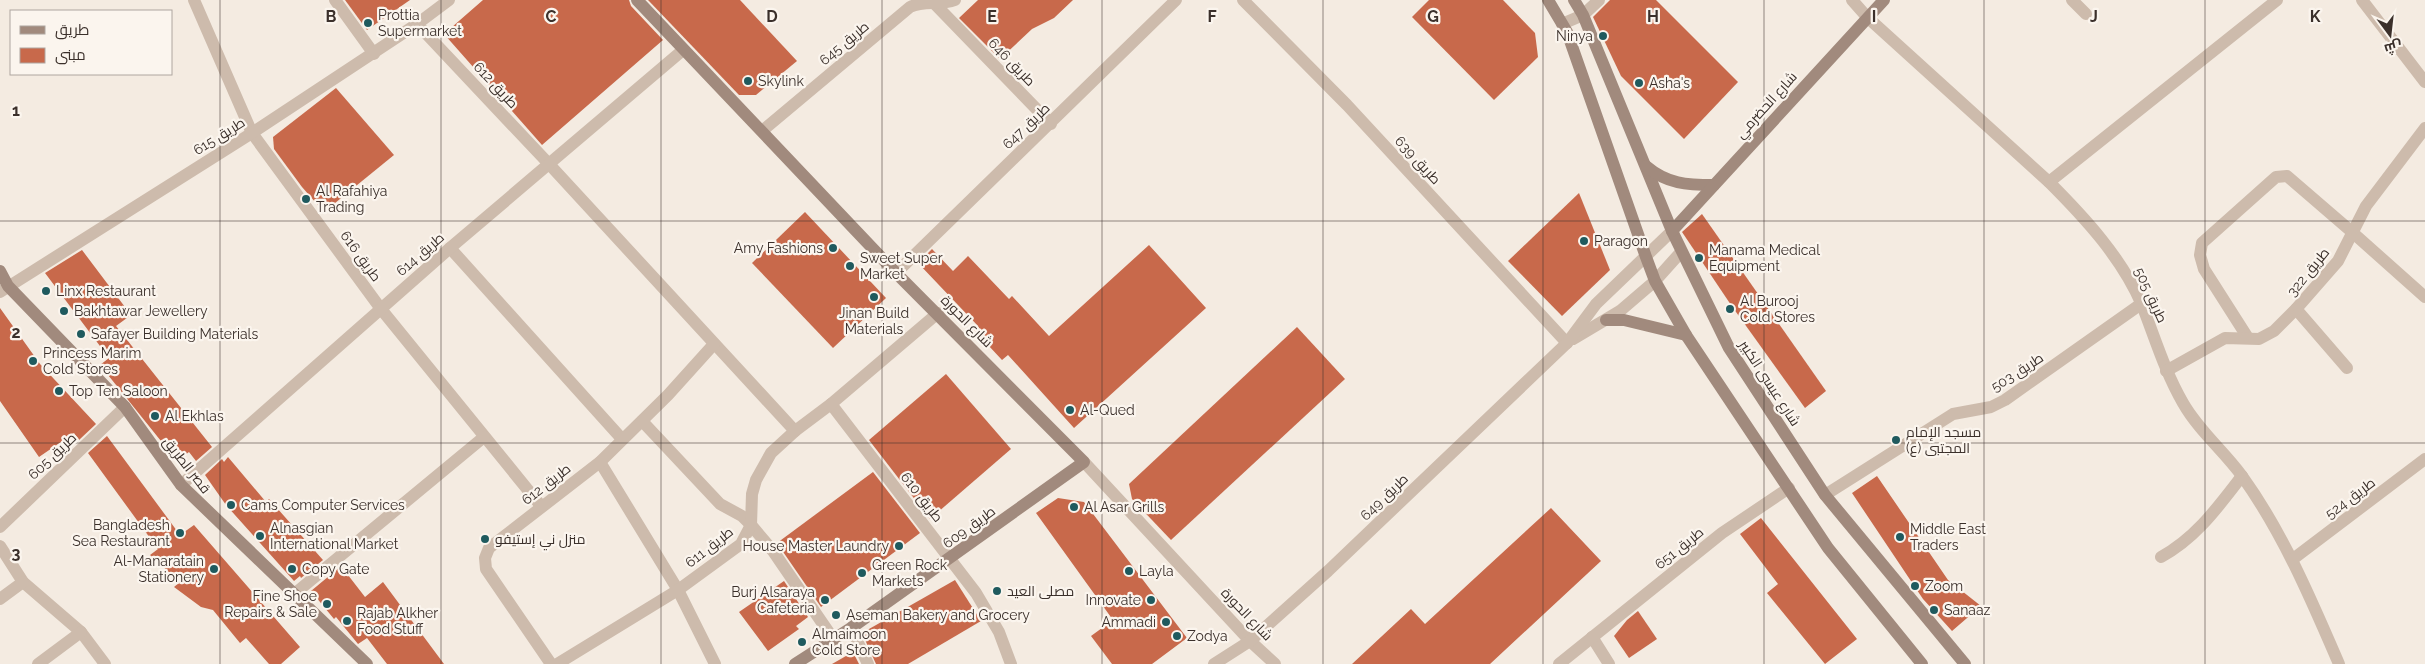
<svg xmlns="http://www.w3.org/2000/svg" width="2425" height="664" font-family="Raleway,Cairo,sans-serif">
<rect width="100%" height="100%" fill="#f4ebe1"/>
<!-- building -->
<g fill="#c8694b">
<path d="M345,0H410L367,30Z"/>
<path d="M483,0H629L631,6L663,40L542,145L444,34Z"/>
<path d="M648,0H740L797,61L756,95H739Z"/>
<path d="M978,0H1073L1054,18L1032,29L1000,59L959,18Z"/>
<path d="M1429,0H1503L1535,33L1538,57L1494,100L1412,17Z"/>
<path d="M1610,0H1656L1738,82L1684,139L1621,76L1593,17Z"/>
<path d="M336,88L394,155L324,212L302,187L274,149L273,137Z"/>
<path d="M1579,193L1610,270L1562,316L1508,261Z"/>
<path d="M805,212L886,298L833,348L752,263Z"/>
<path d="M1702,214L1826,391L1805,408L1731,305L1682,232Z"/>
<path d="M1149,245L1206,308L1074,428L1008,355L1002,360L974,330L978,326L918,263L932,249L953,271L968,256L1009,299L1012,296L1049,336Z"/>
<path d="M82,250L131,315L116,326L212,447L196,461L189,452L177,461L100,365L109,358L45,273Z"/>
<path d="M0,308L40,364L96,424L79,440L74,433L39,457L0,401Z"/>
<path d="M1297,327L1345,379L1171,540L1132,499L1129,484Z"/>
<path d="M946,374L1011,449L930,519L869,440Z"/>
<path d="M107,436L180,535L194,525L300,647L281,664H269L246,638L240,643L213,610L201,607L174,587L180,582L150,555L158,549L88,453Z"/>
<path d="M228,457L266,502L269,499L323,560L301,578L300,576L294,581L226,505L205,475L222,459L224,462Z"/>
<path d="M873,472L920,533L821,607L777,543Z"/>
<path d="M1877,476L1948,580L1981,606L1952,631L1923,599L1852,493Z"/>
<path d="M1058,498L1084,502L1187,638L1152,664H1112L1091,636L1113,620L1036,513Z"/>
<path d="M1551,508L1601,561L1490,664H1352L1411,609L1425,624Z"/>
<path d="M1761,518L1857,639L1825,664L1767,593L1778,584L1740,534Z"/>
<path d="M341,566L365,597L383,582L444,664H387L367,638L358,644L336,617L334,619L311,591Z"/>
<path d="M955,580L981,621L908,664H876L862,633Z"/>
<path d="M784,581L808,617L796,626L799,629L768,651L739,612Z"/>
<path d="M1638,611L1657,639L1629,658L1614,636L1627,620Z"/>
<path d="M853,652L859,664H832Z"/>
</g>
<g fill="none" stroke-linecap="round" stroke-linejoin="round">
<!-- street -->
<g stroke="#cdbbac" stroke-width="12">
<path d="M194,0L252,133L381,309L541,506"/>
<path d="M335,0L374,54"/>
<path d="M931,0L1051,124"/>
<path d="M1243,0L1347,105L1567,343"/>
<path d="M1852,0L1867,17L2049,182C2085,218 2122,258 2142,305C2155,338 2165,372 2183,403C2199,431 2223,450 2242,476C2283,533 2311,599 2339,664"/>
<path d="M2072,0L2086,14"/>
<path d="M2362,0L2425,82"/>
<path d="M417,24L549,164L795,431"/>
<path d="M1562,24L1583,15L1599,0"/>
<path d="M762,131L910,7C924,0 940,6 955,0"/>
<path d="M2049,182L2277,0"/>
<path d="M450,248L622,439"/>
<path d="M896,273L1176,0"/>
<path d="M0,292L252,133L417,24L449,0"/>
<path d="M2296,309L2347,368"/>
<path d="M2248,338L2204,269L2200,255L2202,243L2276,177L2287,176L2352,232L2425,297"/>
<path d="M1573,339L1620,311L1655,281L1681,252"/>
<path d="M2166,371L2225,338L2259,339L2274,331L2296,309L2338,261L2366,206L2425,128"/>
<path d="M831,404L976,593L999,632L1011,664"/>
<path d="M642,421L720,504L742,516L751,525L773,551L834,640"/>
<path d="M600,462L678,590L715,664"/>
<path d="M1084,462L1250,641L1275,664"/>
<path d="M181,485L450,248L683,50"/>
<path d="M1825,495L1953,414L1991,407L2005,400L2141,304"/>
<path d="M0,527L125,407"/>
<path d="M0,546L23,582L81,632L105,664"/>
<path d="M2161,557C2196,538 2218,507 2242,476"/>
<path d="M2293,559L2425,459"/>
<path d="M293,595L484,437"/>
<path d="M0,599L23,582"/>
<path d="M851,628L868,664"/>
<path d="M1592,637L1609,664"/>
<path d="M38,664L81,632"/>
<path d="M551,664L486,569L485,558L489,548L600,462L668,395L714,344"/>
<path d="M557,664L678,590L741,544L751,525L752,494L756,480L771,453L795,431L831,404L938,313"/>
<path d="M1214,664L1250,641L1328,571L1567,343L1596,304L1672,231"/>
<path d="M1559,664L1722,533L1789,488"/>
</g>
<!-- secondary -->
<g stroke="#a18a7d" stroke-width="12">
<path d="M637,0L896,273L1084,462L851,628L795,664"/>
<path d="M1548,0L1567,32L1646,257L1655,281L1686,335L1828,548L1922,664"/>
<path d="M1574,0L1583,15L1672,231L1729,348L1825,495L1965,664"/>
<path d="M1646,166C1667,184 1687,185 1714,185"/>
<path d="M1672,231L1884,0"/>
<path d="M0,271L8,286L125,407L181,485L367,664"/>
<path d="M1606,320H1624L1686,335"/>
</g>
</g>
<!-- grid -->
<path fill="none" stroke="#3b302b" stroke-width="1" stroke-opacity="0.55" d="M220,0V664M441,0V664M661,0V664M882,0V664M1102,0V664M1323,0V664M1543,0V664M1764,0V664M1984,0V664M2205,0V664M0,221H2425M0,443H2425"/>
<!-- markers -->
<g fill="#1f5a5e" stroke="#fbf5ee" stroke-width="2">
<circle cx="368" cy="23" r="5"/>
<circle cx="1603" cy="36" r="5"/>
<circle cx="748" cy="81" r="5"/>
<circle cx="1639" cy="83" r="5"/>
<circle cx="306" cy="199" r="5"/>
<circle cx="1584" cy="241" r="5"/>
<circle cx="833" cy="248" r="5"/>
<circle cx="1699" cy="258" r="5"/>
<circle cx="850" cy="266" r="5"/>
<circle cx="46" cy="291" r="5"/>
<circle cx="874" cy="297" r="5"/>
<circle cx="1730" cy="309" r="5"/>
<circle cx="64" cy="311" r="5"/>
<circle cx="81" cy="334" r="5"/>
<circle cx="33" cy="361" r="5"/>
<circle cx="59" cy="391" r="5"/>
<circle cx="1070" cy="410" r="5"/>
<circle cx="155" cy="416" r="5"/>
<circle cx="1896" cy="440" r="5"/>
<circle cx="231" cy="505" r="5"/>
<circle cx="1074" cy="507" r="5"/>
<circle cx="180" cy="533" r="5"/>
<circle cx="260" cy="536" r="5"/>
<circle cx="1900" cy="537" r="5"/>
<circle cx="485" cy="539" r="5"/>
<circle cx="899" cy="546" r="5"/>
<circle cx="214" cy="569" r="5"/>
<circle cx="292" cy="569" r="5"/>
<circle cx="1129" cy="571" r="5"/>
<circle cx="862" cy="573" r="5"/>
<circle cx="1915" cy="586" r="5"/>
<circle cx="997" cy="591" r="5"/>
<circle cx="825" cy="600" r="5"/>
<circle cx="1151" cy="600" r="5"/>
<circle cx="327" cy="604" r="5"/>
<circle cx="1934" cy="610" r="5"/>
<circle cx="836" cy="615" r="5"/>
<circle cx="347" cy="621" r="5"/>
<circle cx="1166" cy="622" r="5"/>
<circle cx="1177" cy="636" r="5"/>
<circle cx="802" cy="642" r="5"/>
</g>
<g text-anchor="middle" stroke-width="4.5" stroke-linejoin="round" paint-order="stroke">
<!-- poi labels -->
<g font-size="14" fill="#3b302b" stroke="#fbf5ee" text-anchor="start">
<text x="378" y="20">Prottia<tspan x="378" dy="16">Supermarket</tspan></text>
<text x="1593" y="41" text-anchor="end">Ninya</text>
<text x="758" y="86">Skylink</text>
<text x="1649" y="88">Asha's</text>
<text x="316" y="196">Al Rafahiya<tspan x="316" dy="16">Trading</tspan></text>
<text x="1594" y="246">Paragon</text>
<text x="823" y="253" text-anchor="end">Amy Fashions</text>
<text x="1709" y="255">Manama Medical<tspan x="1709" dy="16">Equipment</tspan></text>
<text x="860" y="263">Sweet Super<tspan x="860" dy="16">Market</tspan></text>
<text x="56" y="296">Linx Restaurant</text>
<text x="1740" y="306">Al Burooj<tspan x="1740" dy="16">Cold Stores</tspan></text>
<text x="74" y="316">Bakhtawar Jewellery</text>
<text x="874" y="318" text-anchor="middle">Jinan Build<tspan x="874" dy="16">Materials</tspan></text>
<text x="91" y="339">Safayer Building Materials</text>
<text x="43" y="358">Princess Marim<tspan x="43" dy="16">Cold Stores</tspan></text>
<text x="69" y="396">Top Ten Saloon</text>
<text x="1080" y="415">Al-Qued</text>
<text x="165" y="421">Al Ekhlas</text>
<text x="1906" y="437">مسجد الإمام<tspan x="1906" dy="16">المجتبى (ع)</tspan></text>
<text x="241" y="510">Cams Computer Services</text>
<text x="1084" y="512">Al Asar Grills</text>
<text x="170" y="530" text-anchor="end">Bangladesh<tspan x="170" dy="16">Sea Restaurant</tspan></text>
<text x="270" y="533">Alnasgian<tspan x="270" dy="16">International Market</tspan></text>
<text x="1910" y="534">Middle East<tspan x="1910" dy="16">Traders</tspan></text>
<text x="495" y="544">منزل ني إستيفو</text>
<text x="889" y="551" text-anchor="end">House Master Laundry</text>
<text x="204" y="566" text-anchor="end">Al-Manaratain<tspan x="204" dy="16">Stationery</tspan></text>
<text x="872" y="570">Green Rock<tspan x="872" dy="16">Markets</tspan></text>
<text x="302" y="574">Copy Gate</text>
<text x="1139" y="576">Layla</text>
<text x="1925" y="591">Zoom</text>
<text x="1007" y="596">مصلى العيد</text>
<text x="815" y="597" text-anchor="end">Burj Alsaraya<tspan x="815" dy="16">Cafeteria</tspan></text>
<text x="317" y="601" text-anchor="end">Fine Shoe<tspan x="317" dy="16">Repairs &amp; Sale</tspan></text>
<text x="1141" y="605" text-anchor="end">Innovate</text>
<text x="1944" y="615">Sanaaz</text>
<text x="357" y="618">Rajab Alkher<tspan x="357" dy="16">Food Stuff</tspan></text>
<text x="846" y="620">Aseman Bakery and Grocery</text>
<text x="1156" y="627" text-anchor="end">Ammadi</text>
<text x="812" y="639">Almaimoon<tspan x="812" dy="16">Cold Store</tspan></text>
<text x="1187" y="641">Zodya</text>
</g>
<!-- street labels -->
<g font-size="14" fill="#3b302b" stroke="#fbf5ee">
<text transform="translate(844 43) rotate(-40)" y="5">طريق 645</text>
<text transform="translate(1012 62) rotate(46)" y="5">طريق 646</text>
<text transform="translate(496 85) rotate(47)" y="5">طريق 612</text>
<text transform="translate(1766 105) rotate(-48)" y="5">شارع الحضرمي</text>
<text transform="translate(1026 126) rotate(-44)" y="5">طريق 647</text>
<text transform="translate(219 136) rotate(-32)" y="5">طريق 615</text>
<text transform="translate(1418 160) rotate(47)" y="5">طريق 639</text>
<text transform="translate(420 254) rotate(-41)" y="5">طريق 614</text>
<text transform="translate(361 256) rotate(54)" y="5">طريق 616</text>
<text transform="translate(2308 272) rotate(-51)" y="5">طريق 322</text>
<text transform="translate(2151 295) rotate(65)" y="5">طريق 505</text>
<text transform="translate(967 321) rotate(45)" y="5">شارع الحورة</text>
<text transform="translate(2017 372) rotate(-33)" y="5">طريق 503</text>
<text transform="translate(1770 383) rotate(57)" y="5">شارع عيسى الكبير</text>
<text transform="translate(52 456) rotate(-44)" y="5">طريق 605</text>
<text transform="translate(187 465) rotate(52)" y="5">قصر الطريق</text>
<text transform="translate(546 484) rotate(-38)" y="5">طريق 612</text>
<text transform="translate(922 497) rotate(52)" y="5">طريق 610</text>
<text transform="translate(1384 497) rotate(-44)" y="5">طريق 649</text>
<text transform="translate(2350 498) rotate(-37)" y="5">طريق 524</text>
<text transform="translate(969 527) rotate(-36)" y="5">طريق 609</text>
<text transform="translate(709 547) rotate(-38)" y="5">طريق 611</text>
<text transform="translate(1679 548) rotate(-39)" y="5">طريق 651</text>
<text transform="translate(1247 614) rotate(46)" y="5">شارع الحورة</text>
</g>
</g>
<g font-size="16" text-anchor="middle" font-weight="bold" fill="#3b302b" stroke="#fbf5ee" stroke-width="4.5" stroke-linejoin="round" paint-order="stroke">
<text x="331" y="22">B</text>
<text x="551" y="22">C</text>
<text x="772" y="22">D</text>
<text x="992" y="22">E</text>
<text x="1212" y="22">F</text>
<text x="1433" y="22">G</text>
<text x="1653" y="22">H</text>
<text x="1874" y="22">I</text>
<text x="2094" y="22">J</text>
<text x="2315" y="22">K</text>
<text x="16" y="116">1</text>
<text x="16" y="338">2</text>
<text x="16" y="559">3</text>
</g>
<!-- legend -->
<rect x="10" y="10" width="162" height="65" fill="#fbf5ee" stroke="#aea6a0"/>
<rect x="20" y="26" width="25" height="8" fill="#a18a7d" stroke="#aea6a0"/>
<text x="55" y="35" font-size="15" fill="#3b302b">طريق</text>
<rect x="20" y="48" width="25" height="15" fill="#c8694b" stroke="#aea6a0"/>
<text x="55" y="60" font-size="15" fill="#3b302b">مبنى</text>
<!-- north arrow -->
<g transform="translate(2390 35) rotate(165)" stroke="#fbf5ee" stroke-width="4" paint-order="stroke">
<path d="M0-4L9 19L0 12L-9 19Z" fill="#3b302b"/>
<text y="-8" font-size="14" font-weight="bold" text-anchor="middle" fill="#3b302b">ش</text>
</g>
</svg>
